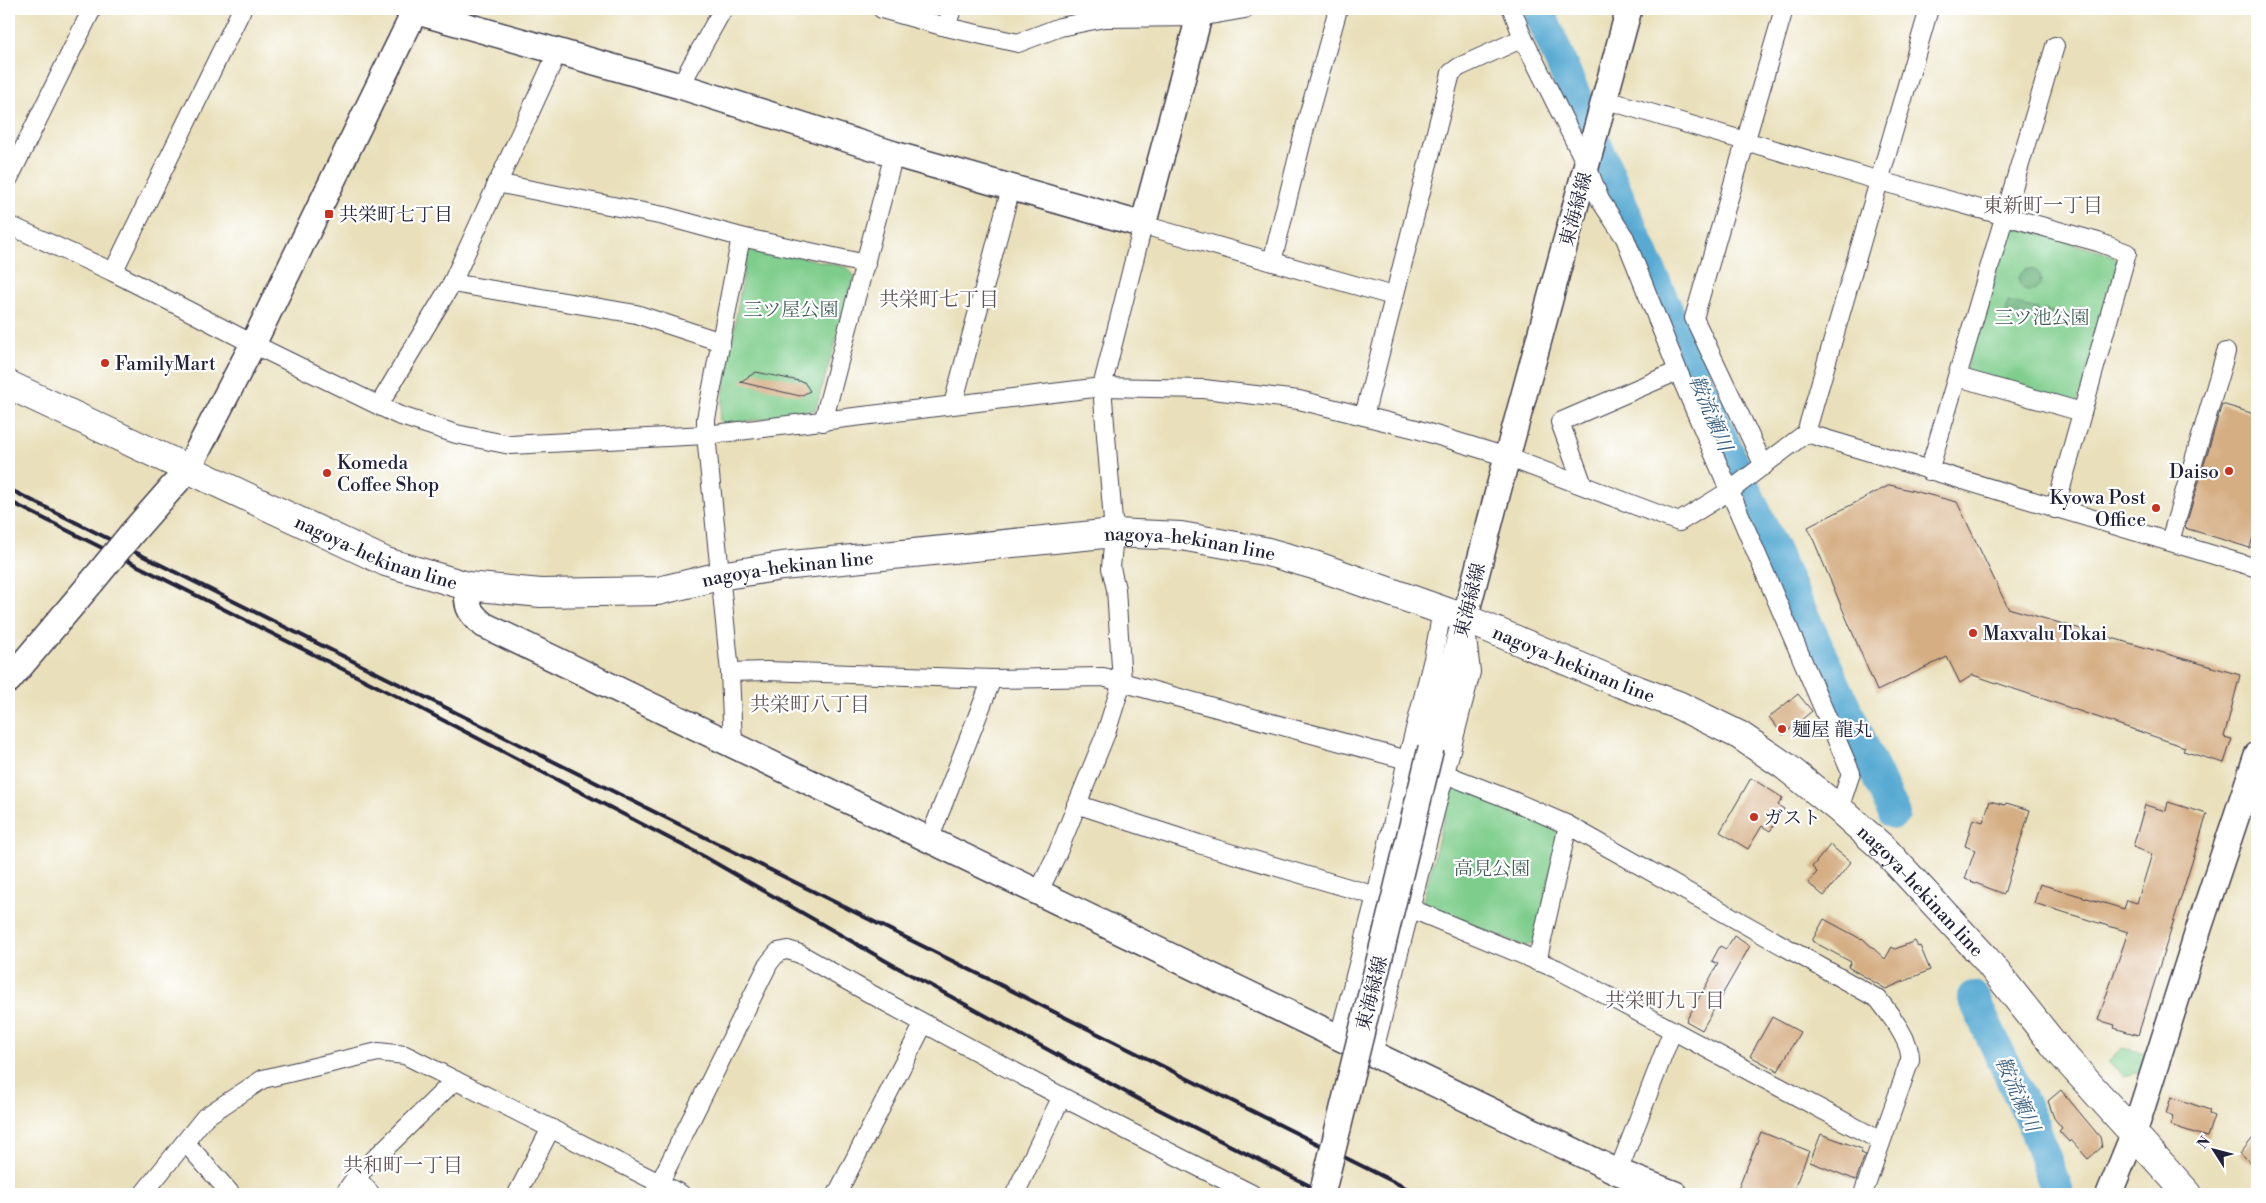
<svg xmlns="http://www.w3.org/2000/svg" width="2266" height="1203" font-family="'Libre Bodoni','Noto Serif JP',serif">
<rect width="100%" height="100%" fill="#fff"/>
<filter id="ink" filterUnits="userSpaceOnUse"><feTurbulence type="fractalNoise" baseFrequency=".02" numOctaves="2"/><feDisplacementMap in="SourceGraphic" scale="10" xChannelSelector="R" yChannelSelector="G"/><feConvolveMatrix kernelMatrix="1 2 1 2 8 2 1 2 1" color-interpolation-filters="sRGB"/></filter>
<filter id="wash" filterUnits="userSpaceOnUse"><feTurbulence type="fractalNoise" baseFrequency=".0096" numOctaves="4" result="noise"/><feDisplacementMap in="SourceGraphic" scale="20" xChannelSelector="R" yChannelSelector="G"/><feGaussianBlur stdDeviation="1.12" result="paint"/><feColorMatrix in="noise" values="0 0 0 0 0 0 0 0 0 0 0 0 0 0 0 0 0 1.4 0 .05"/><feComposite in="paint" operator="in"/></filter>
<g filter="url(#wash)">
<rect width="100%" height="100%" fill="#e9e0bb"/>
<!-- green -->
<g fill="#7fcd8c" stroke="#507864">
<path d="M2015,227L2112,255L2119,264L2078,401L2071,405L1974,378L1966,369L2008,231Z"/>
<path d="M754,246L848,268L855,277L815,410L724,425L719,421L747,251Z"/>
<path d="M1459,787L1553,829L1560,835L1534,943L1524,946L1429,908L1423,901L1450,793Z"/>
<path d="M2122,1048L2146,1053L2140,1072L2123,1076L2108,1061Z"/>
</g>
<!-- forest -->
<g fill="#67b078" stroke="#44695a">
<circle cx="2030" cy="280" r="11"/>
<path d="M2008,302L2038,309L2036,318L2006,312Z"/>
<path d="M2044,310L2074,318L2072,327L2042,319Z"/>
</g>
<g fill="none" stroke-linecap="round" stroke-linejoin="round">
<!-- river -->
<g stroke="#58aad3" stroke-width="32">
<path d="M1538,9L1728,452L1894,813"/>
<path d="M1973,997L2035,1129L2058,1194"/>
</g>
</g>
<g id="blocks">
<!-- building -->
<g fill="#d5ae84">
<path d="M756,372L804,382L810,391L800,396L740,382Z"/>
<path d="M2222,404L2251,413L2257,422V521L2250,548L2185,528Z"/>
<path d="M1890,485L1957,502L2008,608L2240,675L2224,737L2232,739L2224,763L2183,751L2185,747L1973,675L1960,683L1947,657L1877,691L1808,527Z"/>
<path d="M1798,694L1812,711L1783,735L1769,717Z"/>
<path d="M1751,778L1783,798L1778,805L1784,809L1770,831L1762,826L1748,849L1720,832Z"/>
<path d="M1990,801L2005,805L2006,803L2030,810L2004,894L1965,879L1975,850L1965,846L1973,819L1983,822Z"/>
<path d="M2168,802L2207,814L2138,1035L2114,1028L2115,1025L2098,1020L2128,932L2034,903L2040,884L2124,909L2127,900L2137,903L2152,854L2133,847L2145,805L2166,811Z"/>
<path d="M1830,845L1851,862L1824,896L1808,883L1817,872L1812,867Z"/>
<path d="M1824,919L1861,939L1862,938L1885,959L1892,947L1895,949L1915,941L1918,947L1920,946L1930,970L1886,989L1848,967L1851,962L1812,941Z"/>
<path d="M1734,936L1750,946L1702,1030L1686,1021L1718,964L1712,961L1720,946L1726,949Z"/>
<path d="M1772,1017L1800,1032L1778,1071L1750,1056Z"/>
<path d="M2061,1090L2100,1137L2102,1147L2088,1159L2071,1140L2069,1142L2059,1131L2062,1128L2054,1118L2048,1101Z"/>
<path d="M2171,1097L2210,1110L2209,1114L2214,1116L2207,1137L2170,1125L2173,1117L2166,1114Z"/>
<path d="M1761,1132L1809,1151L1792,1194H1736Z"/>
<path d="M2257,1133V1168L2240,1154Z"/>
<path d="M1821,1134L1862,1149L1860,1153L1865,1155L1856,1180L1810,1162Z"/>
</g>
</g>
</g>
<g filter="url(#ink)">
<use href="#blocks" fill-opacity="0" stroke="#403e4e" stroke-width="1"/>
<g fill="none" stroke-linecap="round" stroke-linejoin="round">
<!-- street casing -->
<g stroke="#403e4e" stroke-width="20">
<g id="street">
<path d="M882,9L946,27L1018,43L1060,27L1104,18L1199,17"/>
<path d="M1201,9L1199,17L1245,9"/>
<path d="M1512,9L1523,38L1587,166L1600,200L1625,238L1678,371L1851,773L1839,809"/>
<path d="M946,27L952,9"/>
<path d="M680,86L723,9"/>
<path d="M1603,99L1880,181L2098,242L2127,253L2055,509"/>
<path d="M9,178L92,9"/>
<path d="M496,183L664,216L741,237L866,264"/>
<path d="M9,225L113,272L253,344L398,415L456,434L510,445L706,435L1102,387L1204,389L1299,400L1416,429L1507,457L1679,522L1731,490L1806,433L1929,9"/>
<path d="M1272,262L1307,120L1338,9"/>
<path d="M113,272L242,9"/>
<path d="M452,283L636,314L721,342"/>
<path d="M1958,377L2082,412"/>
<path d="M953,404L1011,188"/>
<path d="M379,405L452,283L557,53"/>
<path d="M1364,416L1451,73L1459,67L1523,38"/>
<path d="M823,422L894,154"/>
<path d="M1806,433L2257,568"/>
<path d="M1764,466L1694,318L1784,9"/>
<path d="M1929,471L2055,46"/>
<path d="M1583,485L1560,422L1678,371"/>
<path d="M2170,541L2226,352"/>
<path d="M730,672L767,671L992,679L1103,677L1407,760"/>
<path d="M733,744L730,672L706,435V419L741,237"/>
<path d="M1445,774L1511,800L1568,825L1878,999C1889,1013 1912,1042 1910,1060L1863,1194"/>
<path d="M1076,804L1199,844L1376,896L1419,912L1557,969L1881,1141"/>
<path d="M929,840L992,679"/>
<path d="M1038,893L1057,854L1106,733L1122,682L1116,589L1111,568L1114,533L1102,387L1143,225L1393,296"/>
<path d="M1537,962L1568,825"/>
<path d="M1339,1037L1376,896L1407,760L1433,659L1442,611"/>
<path d="M1373,1054L1471,672L1466,630"/>
<path d="M185,1142L231,1194"/>
<path d="M1618,1172L1672,1032"/>
<path d="M356,1177L371,1194"/>
<path d="M143,1194L205,1117L263,1079L378,1052L405,1055L681,1194"/>
<path d="M344,1194L356,1177L455,1080"/>
<path d="M517,1194L551,1128"/>
<path d="M654,1194L769,963L778,952L788,950L800,954C948,1039 1099,1117 1252,1194"/>
<path d="M837,1194L923,1025"/>
<path d="M1015,1194L1061,1098"/>
</g>
</g>
<!-- secondary casing -->
<g stroke="#403e4e" stroke-width="28">
<g id="secondary">
<path d="M407,9L680,86L894,154L1143,225L1199,17"/>
<path d="M132,533L188,469L253,344L416,9"/>
<path d="M467,586C467,606 467,611 484,625L1618,1172L1675,1194"/>
<path d="M9,680L91,583"/>
<path d="M1431,748L1507,457L1629,9"/>
<path d="M2109,1194L2134,1133L2200,925L2257,755"/>
</g>
</g>
<!-- primary casing -->
<g stroke="#403e4e" stroke-width="30">
<g id="primary">
<path id="s1" d="M9,385L386,562L467,586L541,593L658,591L720,576L782,566L1114,533L1181,536L1264,551L1314,565L1464,618L1619,683L1678,705L1739,735L1785,766L1839,809L1885,850L1985,958L2059,1051L2188,1194"/>
</g>
</g>
<!-- street -->
<use href="#street" stroke="#fff" stroke-width="18"/>
<!-- secondary -->
<use href="#secondary" stroke="#fff" stroke-width="25"/>
<!-- primary -->
<use href="#primary" stroke="#fff" stroke-width="28"/>
<!-- rail -->
<g stroke="#22223b" stroke-width="4">
<path d="M9,489L1418,1194"/>
<path d="M9,501L412,704L705,857L893,965L1142,1101L1326,1194"/>
</g>
<!-- secondary-bridge casing -->
<g stroke="#403e4e" stroke-width="28" stroke-linecap="butt">
<g id="secondary-bridge">
<path d="M91,583L132,533"/>
<path d="M1322,1194L1431,748"/>
</g>
</g>
<!-- secondary-bridge -->
<use href="#secondary-bridge" stroke="#fff" stroke-width="25"/>
</g>
</g>
<!-- markers -->
<g fill="#c8321e" stroke="#fff" stroke-width="2">
<rect x="324" y="209" width="10" height="10" rx="2.5"/>
<circle cx="105" cy="363" r="5"/>
<circle cx="2229" cy="471" r="5"/>
<circle cx="327" cy="473" r="5"/>
<circle cx="2156" cy="508" r="5"/>
<circle cx="1973" cy="633" r="5"/>
<circle cx="1782" cy="729" r="5"/>
<circle cx="1754" cy="817" r="5"/>
</g>
<g text-anchor="middle" stroke-width="4.5" stroke-linejoin="round" paint-order="stroke">
<!-- street labels -->
<g font-size="19" fill="#22223b" stroke="#fff">
<text transform="translate(1575 209) rotate(-75)" y="7">東海緑線</text>
<text dy="7" stroke="none"><textPath href="#s1" startOffset="1229">nagoya-hekinan line</textPath></text>
<text dy="7" stroke="none"><textPath href="#s1" startOffset="404">nagoya-hekinan line</textPath></text>
<text dy="7" stroke="none"><textPath href="#s1" startOffset="824">nagoya-hekinan line</textPath></text>
<text transform="translate(1469 600) rotate(-76)" y="7">東海緑線</text>
<text dy="7" stroke="none"><textPath href="#s1" startOffset="1634">nagoya-hekinan line</textPath></text>
<text dy="7" stroke="none"><textPath href="#s1" startOffset="2054">nagoya-hekinan line</textPath></text>
<text transform="translate(1371 993) rotate(-76)" y="7">東海緑線</text>
</g>
<!-- poi labels -->
<g font-size="19" fill="#22223b" stroke="#fff" text-anchor="start">
<text x="339" y="221">共栄町七丁目</text>
<text x="115" y="370">FamilyMart</text>
<text x="337" y="469">Komeda<tspan x="337" dy="22">Coffee Shop</tspan></text>
<text x="2219" y="478" text-anchor="end">Daiso</text>
<text x="2146" y="504" text-anchor="end">Kyowa Post<tspan x="2146" dy="22">Office</tspan></text>
<text x="1983" y="640">Maxvalu Tokai</text>
<text x="1792" y="736">麺屋 龍丸</text>
<text x="1764" y="824">ガスト</text>
</g>
<!-- park labels -->
<g font-size="19" fill="#435e57" stroke="#fff">
<text x="791" y="316">三ツ屋公園</text>
<text x="2042" y="324">三ツ池公園</text>
<text x="1492" y="875">高見公園</text>
</g>
<!-- neighbourhood labels -->
<g font-size="20" fill="#615355" stroke="#fff">
<text x="2043" y="212">東新町一丁目</text>
<text x="939" y="306">共栄町七丁目</text>
<text x="810" y="711">共栄町八丁目</text>
<text x="1665" y="1007">共栄町九丁目</text>
<text x="403" y="1172">共和町一丁目</text>
</g>
<!-- water labels -->
<g font-size="20" font-style="italic" fill="#3a5f7f" stroke="#fff">
<text transform="translate(1711 413) rotate(67)" y="7">鞍流瀬川</text>
<text transform="translate(2018 1094) rotate(66)" y="7">鞍流瀬川</text>
</g>
</g>
<!-- margin -->
<rect width="2266" height="1203" fill="none" stroke="#fff" stroke-width="30"/>
<!-- north arrow -->
<g transform="translate(2214 1150) rotate(306)" stroke="#ffffff" stroke-width="4" paint-order="stroke">
<path d="M0-4L9 19L0 12L-9 19Z" fill="#22223b"/>
<text y="-8" font-size="14" font-weight="bold" text-anchor="middle" fill="#22223b">N</text>
</g>
</svg>
